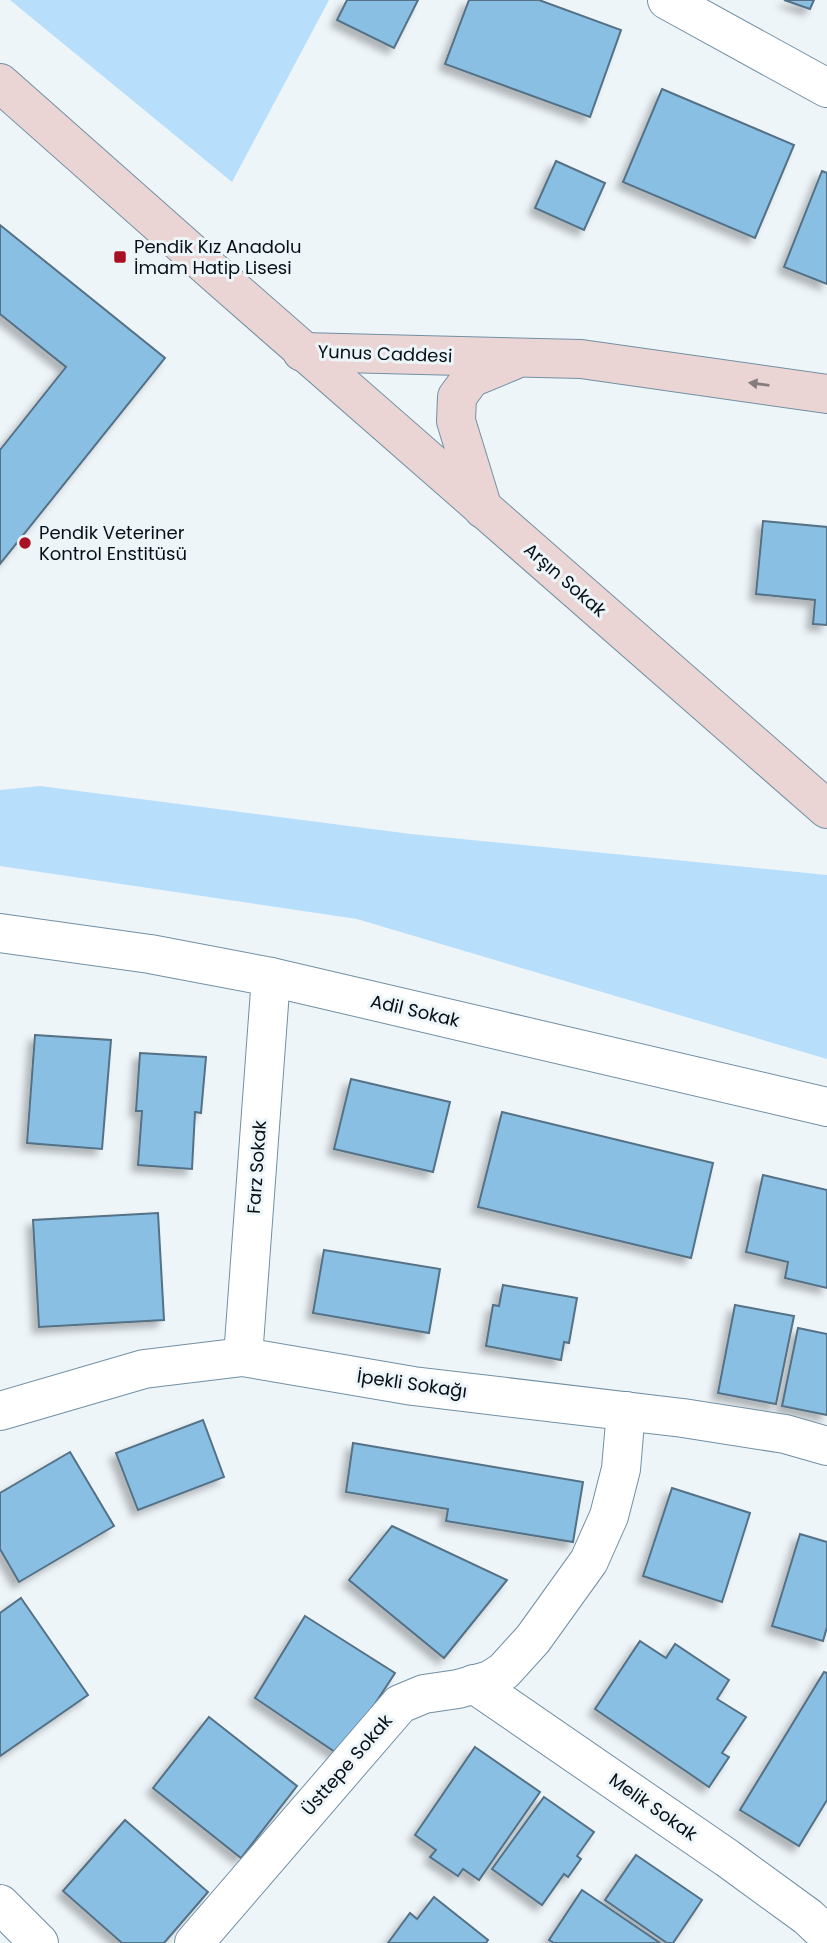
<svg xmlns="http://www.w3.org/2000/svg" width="827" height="1943" font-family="Poppins,sans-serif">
<defs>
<filter id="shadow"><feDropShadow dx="-6" dy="6" stdDeviation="3.5" flood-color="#0004"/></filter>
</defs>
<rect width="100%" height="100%" fill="#eef5f9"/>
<!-- green -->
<g fill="#b7defb">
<path d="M10,0H329L232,182Z"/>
<path d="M40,786L411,834L827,875V1059L357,919L0,866V790Z"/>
</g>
<!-- building -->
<g fill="#8abfe4" stroke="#547185" stroke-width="2" filter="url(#shadow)">
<path d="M347,0H418L394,48L337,20Z"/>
<path d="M469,0H539L621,30L590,117L445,64Z"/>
<path d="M784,0H814L810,9Z"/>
<path d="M662,89L794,145L755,238L623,182Z"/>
<path d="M556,161L605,183L584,230L535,208Z"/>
<path d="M822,171L827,173V284L784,267Z"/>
<path d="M0,225L165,358L0,564V450L66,367L0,314Z"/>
<path d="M763,521L827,527V625L813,624L815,600L756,594Z"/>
<path d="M35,1035L111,1040L102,1149L27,1143Z"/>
<path d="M140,1053L206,1057L201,1113L195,1112L192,1169L138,1165L142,1111H136Z"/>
<path d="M351,1079L450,1102L433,1172L334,1149Z"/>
<path d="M502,1112L713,1163L691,1258L478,1207Z"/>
<path d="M763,1175L827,1190V1288L785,1278L788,1262L746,1252Z"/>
<path d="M158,1213L164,1320L39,1327L33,1220Z"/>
<path d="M324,1250L440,1269L429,1333L313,1313Z"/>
<path d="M503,1285L577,1298L569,1343L564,1342L561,1360L486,1346L493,1305L499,1306Z"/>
<path d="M735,1305L794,1316L776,1404L718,1393Z"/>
<path d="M798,1328L827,1334V1415L782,1406Z"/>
<path d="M203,1420L224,1477L138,1510L116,1453Z"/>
<path d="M353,1443L583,1482L573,1542L446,1521L448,1509L346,1492Z"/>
<path d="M70,1452L114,1526L19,1582L0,1549V1493Z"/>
<path d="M672,1488L750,1513L722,1602L643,1576Z"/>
<path d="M392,1526L507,1580L444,1658L349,1580Z"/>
<path d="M800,1534L827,1542V1627L823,1641L772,1626Z"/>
<path d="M21,1598L88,1695L0,1756V1613Z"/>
<path d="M305,1616L395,1673L341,1756L255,1698Z"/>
<path d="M640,1641L666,1658L675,1644L729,1680L717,1699L746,1717L722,1753L729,1757L709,1787L595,1709Z"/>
<path d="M824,1672L827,1673V1800L799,1846L740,1810Z"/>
<path d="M209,1717L297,1786L241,1858L153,1788Z"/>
<path d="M475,1747L540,1792L479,1880L463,1869L458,1876L430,1857L436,1850L415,1835Z"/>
<path d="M544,1797L594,1832L577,1856L581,1859L568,1877L564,1874L542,1905L492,1869Z"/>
<path d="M125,1820L208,1892L164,1943H122L63,1891Z"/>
<path d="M636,1855L702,1900L673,1943H667L605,1900Z"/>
<path d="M582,1890L660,1943H554L549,1940Z"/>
<path d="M434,1897L488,1940L486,1943H388L410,1913L417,1919Z"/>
</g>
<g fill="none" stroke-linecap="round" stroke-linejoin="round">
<!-- street casing -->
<g stroke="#718fa4" stroke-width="40">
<g id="street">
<path d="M667,0L827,88"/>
<path d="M0,933L150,954L271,977L827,1107"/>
<path d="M243,1357L271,977"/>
<path d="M0,1411L144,1369L243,1357L413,1386L683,1418L785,1434L827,1446"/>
<path d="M474,1684L727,1858L808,1917L827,1935"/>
<path d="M0,1904L39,1943"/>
<path d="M194,1943L400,1704L424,1694L458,1689L490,1680L504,1671L533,1639L589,1561L609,1516L621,1469L626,1411"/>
</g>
</g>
<!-- secondary casing -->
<g stroke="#718fa4" stroke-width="40">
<g id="secondary">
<path d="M0,83C274,327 551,568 827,809"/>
<path d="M302,352L581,359L827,394"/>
<path d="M483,509L456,421L457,397L471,378L512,361"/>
</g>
</g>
<!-- street -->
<use href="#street" stroke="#fff" stroke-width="38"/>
<!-- secondary -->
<use href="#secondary" stroke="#ebd5d4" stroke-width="38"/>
</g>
<!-- one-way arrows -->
<defs><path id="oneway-solid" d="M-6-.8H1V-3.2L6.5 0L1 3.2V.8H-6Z" transform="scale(1.75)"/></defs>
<use fill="#847c7f" href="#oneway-solid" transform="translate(759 384) rotate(-172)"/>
<!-- markers -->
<g fill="#a81123" stroke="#eef5f9" stroke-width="2.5">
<rect x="113" y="250" width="14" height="14" rx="3.5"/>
<circle cx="25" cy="543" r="7"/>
</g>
<g text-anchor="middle" stroke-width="6" stroke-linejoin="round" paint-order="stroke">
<!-- poi labels -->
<g font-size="18" fill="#050f17" stroke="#eef5f9" text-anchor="start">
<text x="134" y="253">Pendik Kız Anadolu<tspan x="134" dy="21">İmam Hatip Lisesi</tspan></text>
<text x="39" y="539">Pendik Veteriner<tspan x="39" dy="21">Kontrol Enstitüsü</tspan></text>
</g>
<!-- street labels -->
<g font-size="18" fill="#050f17" stroke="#eef5f9">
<text transform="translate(385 354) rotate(2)" y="6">Yunus Caddesi</text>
<text transform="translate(565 580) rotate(41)" y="6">Arşın Sokak</text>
<text transform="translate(415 1011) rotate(13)" y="6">Adil Sokak</text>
<text transform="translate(257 1167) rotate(-86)" y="6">Farz Sokak</text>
<text transform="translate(412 1384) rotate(8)" y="6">İpekli Sokağı</text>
<text transform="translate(347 1765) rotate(-49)" y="6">Üsttepe Sokak</text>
<text transform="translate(653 1807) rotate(35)" y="6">Melik Sokak</text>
</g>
</g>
</svg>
